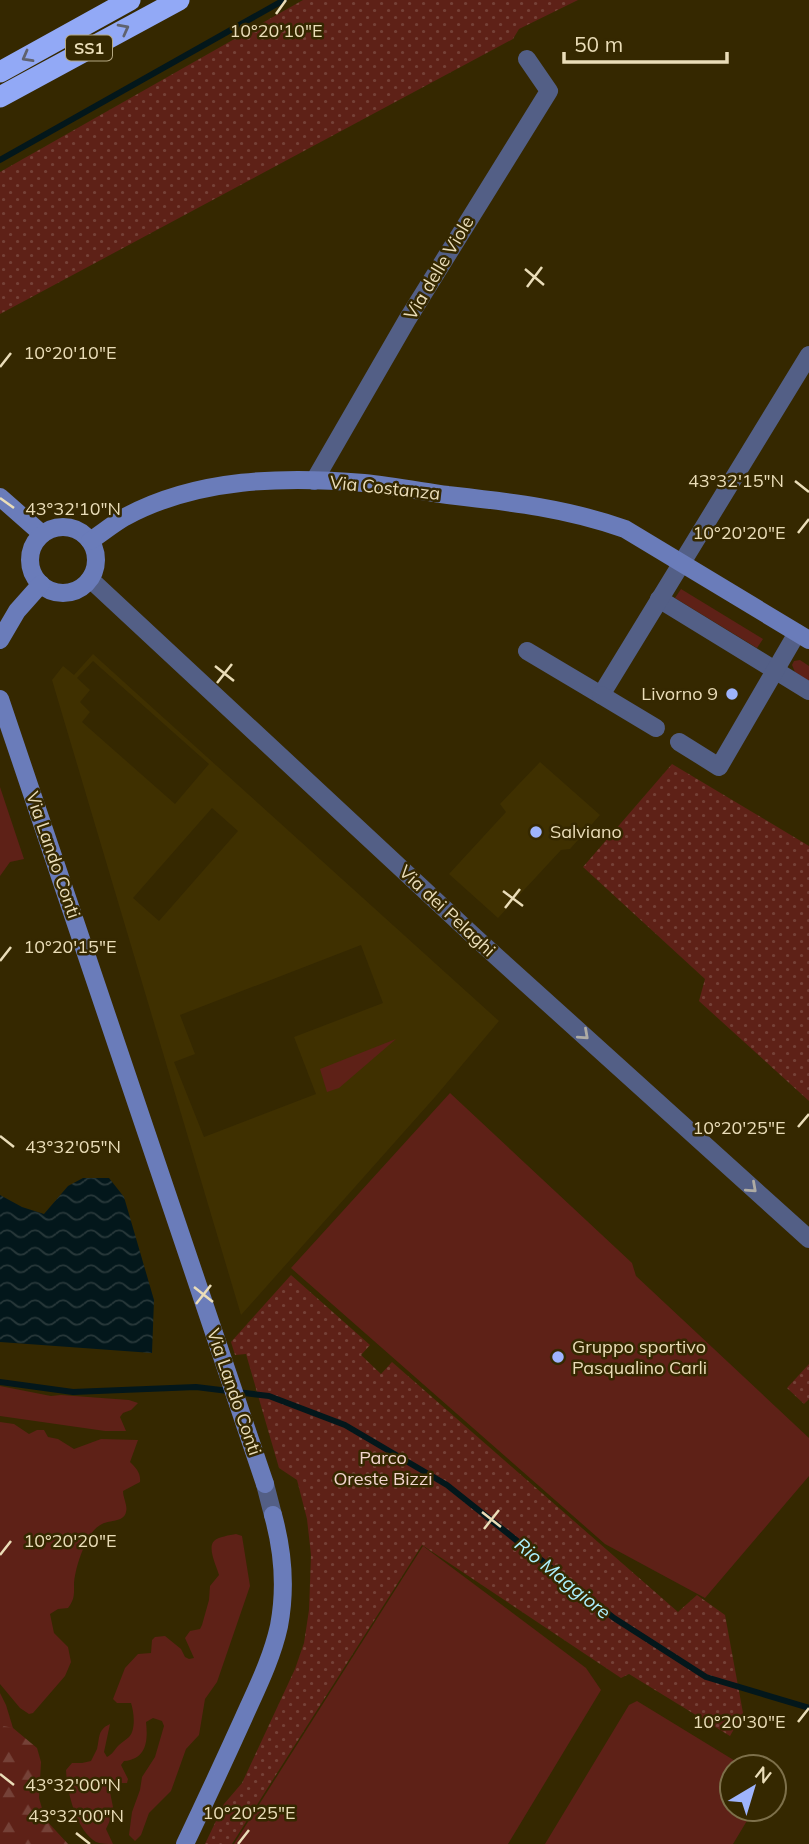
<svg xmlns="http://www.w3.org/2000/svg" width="809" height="1844" font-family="Mulish,sans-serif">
<defs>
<pattern id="forest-firs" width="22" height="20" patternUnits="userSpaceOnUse" patternTransform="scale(1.75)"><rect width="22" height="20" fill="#5e2117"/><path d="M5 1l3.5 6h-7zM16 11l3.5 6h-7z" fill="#754137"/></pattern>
<pattern id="park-dots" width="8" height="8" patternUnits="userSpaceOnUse" patternTransform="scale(1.75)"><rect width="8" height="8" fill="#5e2117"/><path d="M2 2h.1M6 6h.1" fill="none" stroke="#754137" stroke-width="1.8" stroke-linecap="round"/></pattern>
<pattern id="water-waves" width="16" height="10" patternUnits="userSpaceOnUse" patternTransform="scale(1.75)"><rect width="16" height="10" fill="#03171b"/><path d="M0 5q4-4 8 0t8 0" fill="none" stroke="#28383a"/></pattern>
</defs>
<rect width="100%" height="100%" fill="#352800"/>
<!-- built -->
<g fill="#3f3000" fill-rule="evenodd">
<path d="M93,654L499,1021L435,1097L241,1315L52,680L63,666L74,675ZM93,661L209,764L175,804L82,722L90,712L80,702L90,690L77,678ZM212,808L238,831L159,921L133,898ZM361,945L383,1003L294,1037L316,1094L204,1137L174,1062L195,1054L180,1015Z"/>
<path d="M540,762L600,815L570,849L561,850L498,918L449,874L506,812L500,804Z"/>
</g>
<!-- grass -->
<g fill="#5e2117">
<path d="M681,589L763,639L757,648L675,598Z"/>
<path d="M800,660L809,666V681L795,672L792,665L794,661Z"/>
<path d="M0,787L24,859L10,862L0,876Z"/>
<path d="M396,1039L339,1088L327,1092L320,1069Z"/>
<path d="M450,1093L632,1263L636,1276L809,1438V1476L705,1598L605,1544L291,1268Z"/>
<path d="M0,1386L51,1396L61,1395L129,1400L138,1403L131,1410L123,1413L120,1417L126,1431H105L0,1416Z"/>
<path d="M0,1422L14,1424L29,1434L37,1430H44L48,1437L58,1439L74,1449L101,1439L138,1440L130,1462C136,1468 141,1473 140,1482L123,1491C123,1498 128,1506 126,1512C124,1522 110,1520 102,1524C94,1528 88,1537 85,1545C80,1555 75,1571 74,1583C74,1594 75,1599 68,1608L58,1609L50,1614L54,1633L68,1647L71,1662L65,1676L33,1713L29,1714L20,1708L0,1684Z"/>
<path d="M236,1534L242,1536L250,1586L217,1682L205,1699L199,1735L186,1749L171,1791L149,1813L141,1835L135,1841L129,1835L132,1812L140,1790L142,1777L155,1757L164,1726L162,1721L153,1718L146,1722C148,1740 147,1759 124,1761L121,1765L128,1779L127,1783H117L109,1787L114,1812L106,1829L113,1844C107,1844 101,1844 96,1842C76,1830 67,1792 66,1770L72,1763H82L91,1761C93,1757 95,1753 97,1749C100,1738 97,1730 110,1724L104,1752L107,1757C113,1754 114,1750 119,1745C122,1742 126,1740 129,1737C136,1730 134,1712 131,1703H117L113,1699L125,1668L138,1654L151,1653L152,1640L155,1637L165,1636L181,1649L185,1657L189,1659L194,1658L185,1638L190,1631L200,1629L202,1625L209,1600L210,1586L219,1575C217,1567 207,1548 214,1541C218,1537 230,1535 236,1534Z"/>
<path d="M423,1546L586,1668L601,1690L508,1844H234Z"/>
<path d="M0,1693L6,1705L13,1728L0,1727Z"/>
<path d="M637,1701L745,1767H732V1809H754L733,1844H545L629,1705Z"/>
</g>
<!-- forest -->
<path fill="url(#forest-firs)" d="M4,1726L13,1728L37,1748L41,1762L39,1798L45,1819L68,1844H0V1727Z"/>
<!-- park -->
<g fill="url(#park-dots)">
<path d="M303,0H578L519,29L513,39L0,314V172Z"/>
<path d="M672,764L809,846V1101L699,1001L705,979L583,867Z"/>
<path d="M291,1275L370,1345L361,1355L381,1374L392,1362L678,1612L697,1595L725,1615L743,1713L730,1736L629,1674L621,1678L422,1545L232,1844H205L224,1804L242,1783L295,1669L304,1643L309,1610L311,1555L307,1519L297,1480L279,1468L246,1354L235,1355L231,1342Z"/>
<path d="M809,1364V1399L804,1404L787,1388Z"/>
</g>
<!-- water -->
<path fill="url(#water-waves)" d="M83,1178H109L124,1197L154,1300L152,1353L0,1342V1195L22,1207L44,1214L68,1186Z"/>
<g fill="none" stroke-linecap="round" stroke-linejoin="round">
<!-- stream -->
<g stroke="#03171b" stroke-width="6">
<path d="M0,160L284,0"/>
<path d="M0,1382L73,1392L196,1387L269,1396L345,1425L447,1485L614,1618L706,1677L809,1708"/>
</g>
<!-- street -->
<g stroke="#535f86" stroke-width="18">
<path d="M314,481L407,320L549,91L527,59"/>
<path d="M90,579L477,939L809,1239"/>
<path d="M659,599L809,691"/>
<path d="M527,651L601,695L809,355"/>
<path d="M601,695L656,728"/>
<path d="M679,742L719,767L797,633"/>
<path d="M265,1484L273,1515"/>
</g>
<!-- secondary -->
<g stroke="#6a7cba" stroke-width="18">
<path d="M0,497L42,534"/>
<circle cx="63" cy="560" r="33"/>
<path d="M90,541C102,533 113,524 125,517C197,478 285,476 364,483C392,486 420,491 448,495C510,502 566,508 625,529L809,640"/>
<path d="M0,640L17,611L41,584"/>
<path d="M0,699L265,1484"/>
<path d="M185,1844C205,1802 225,1759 244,1717C257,1688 272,1658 279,1626C286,1589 283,1551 273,1515"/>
</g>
<!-- highway -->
<g stroke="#92a9f6" stroke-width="21">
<path d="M0,72L130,0"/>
<path d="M0,97L179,0"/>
</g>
</g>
<!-- one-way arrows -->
<defs><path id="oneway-chevron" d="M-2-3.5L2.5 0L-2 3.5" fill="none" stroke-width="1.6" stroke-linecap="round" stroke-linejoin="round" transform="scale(1.75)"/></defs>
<g stroke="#5f626f">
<use href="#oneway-chevron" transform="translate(124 29) rotate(-28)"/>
<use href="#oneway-chevron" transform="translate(27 57) rotate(151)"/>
</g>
<g stroke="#aeaba4">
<use href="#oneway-chevron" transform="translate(584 1035) rotate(42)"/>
<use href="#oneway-chevron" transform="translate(752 1188) rotate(42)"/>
</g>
<!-- ticks -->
<path fill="none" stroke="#eaddb8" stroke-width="2.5" d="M276,14L286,0M525,269L544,285M527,287L542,267M0,367L11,353M795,481L809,492M0,498L14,508M798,533L809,519M215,666L234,681M217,683L232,664M503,891L523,906M505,908L520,889M0,961L11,947M798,1127L809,1114M0,1136L14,1147M194,1287L213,1302M196,1304L211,1285M482,1512L501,1527M484,1529L499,1510M0,1555L11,1541M798,1722L809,1708M0,1774L14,1785M76,1833L90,1844M238,1844L249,1830"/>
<!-- markers -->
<g fill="#9eb4fd" stroke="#352800" stroke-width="2.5">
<circle cx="732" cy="694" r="7"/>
<circle cx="536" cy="832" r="7"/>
<circle cx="558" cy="1357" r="7"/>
</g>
<g text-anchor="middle" stroke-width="5" stroke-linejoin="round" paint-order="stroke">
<!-- shield labels -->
<rect fill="#352800" stroke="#b4a781" stroke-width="2" x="66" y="35.5" width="46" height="25" rx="5"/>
<g font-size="16" font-weight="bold" fill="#eaddb8">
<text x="89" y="54">SS1</text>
</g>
<!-- street labels -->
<g font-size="18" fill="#eaddb8" stroke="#352800">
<text transform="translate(439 268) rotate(-59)" y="6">Via delle Viole</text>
<text transform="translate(385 488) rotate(6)" y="6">Via Costanza</text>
<text transform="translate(53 855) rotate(71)" y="6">Via Lando Conti</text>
<text transform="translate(447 911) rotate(43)" y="6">Via dei Pelaghi</text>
<text transform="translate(234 1392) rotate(71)" y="6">Via Lando Conti</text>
</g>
<!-- poi labels -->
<g font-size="18" fill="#eaddb8" stroke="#352800" text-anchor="start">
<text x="718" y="700" text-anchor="end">Livorno 9</text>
<text x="550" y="838">Salviano</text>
<text x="572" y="1353">Gruppo sportivo<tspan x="572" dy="21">Pasqualino Carli</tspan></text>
</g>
<!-- park labels -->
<g font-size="18" fill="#f3d5cf" stroke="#352800">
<text x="383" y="1464">Parco<tspan x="383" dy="21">Oreste Bizzi</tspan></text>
</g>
<!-- water labels -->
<g font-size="19" font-style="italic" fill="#adf0fd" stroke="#352800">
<text transform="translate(563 1578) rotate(39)" y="7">Rio Maggiore</text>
</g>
</g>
<g font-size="18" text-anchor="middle" fill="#eaddb8" stroke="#352800" stroke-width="5" stroke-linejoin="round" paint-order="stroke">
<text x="276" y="37">10°20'10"E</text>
<text x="70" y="359">10°20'10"E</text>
<text x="736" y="487">43°32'15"N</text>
<text x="73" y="515">43°32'10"N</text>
<text x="739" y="539">10°20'20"E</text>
<text x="70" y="953">10°20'15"E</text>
<text x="739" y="1134">10°20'25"E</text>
<text x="73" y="1153">43°32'05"N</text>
<text x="70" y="1547">10°20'20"E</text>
<text x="739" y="1728">10°20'30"E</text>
<text x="73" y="1791">43°32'00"N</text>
<text x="249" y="1819">10°20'25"E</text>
<text x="76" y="1822">43°32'00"N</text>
</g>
<!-- north arrow -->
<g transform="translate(753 1788) rotate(38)"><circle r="33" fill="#352800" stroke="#7d704a" stroke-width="2"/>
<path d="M0-5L12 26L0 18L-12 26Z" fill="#9eb4fd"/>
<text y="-10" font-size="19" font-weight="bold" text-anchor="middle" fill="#eaddb8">N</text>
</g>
<!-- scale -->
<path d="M564 52v10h163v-10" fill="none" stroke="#eaddb8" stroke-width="3.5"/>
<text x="574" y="52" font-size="21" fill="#eaddb8" stroke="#352800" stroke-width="5" paint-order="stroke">50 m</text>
</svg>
